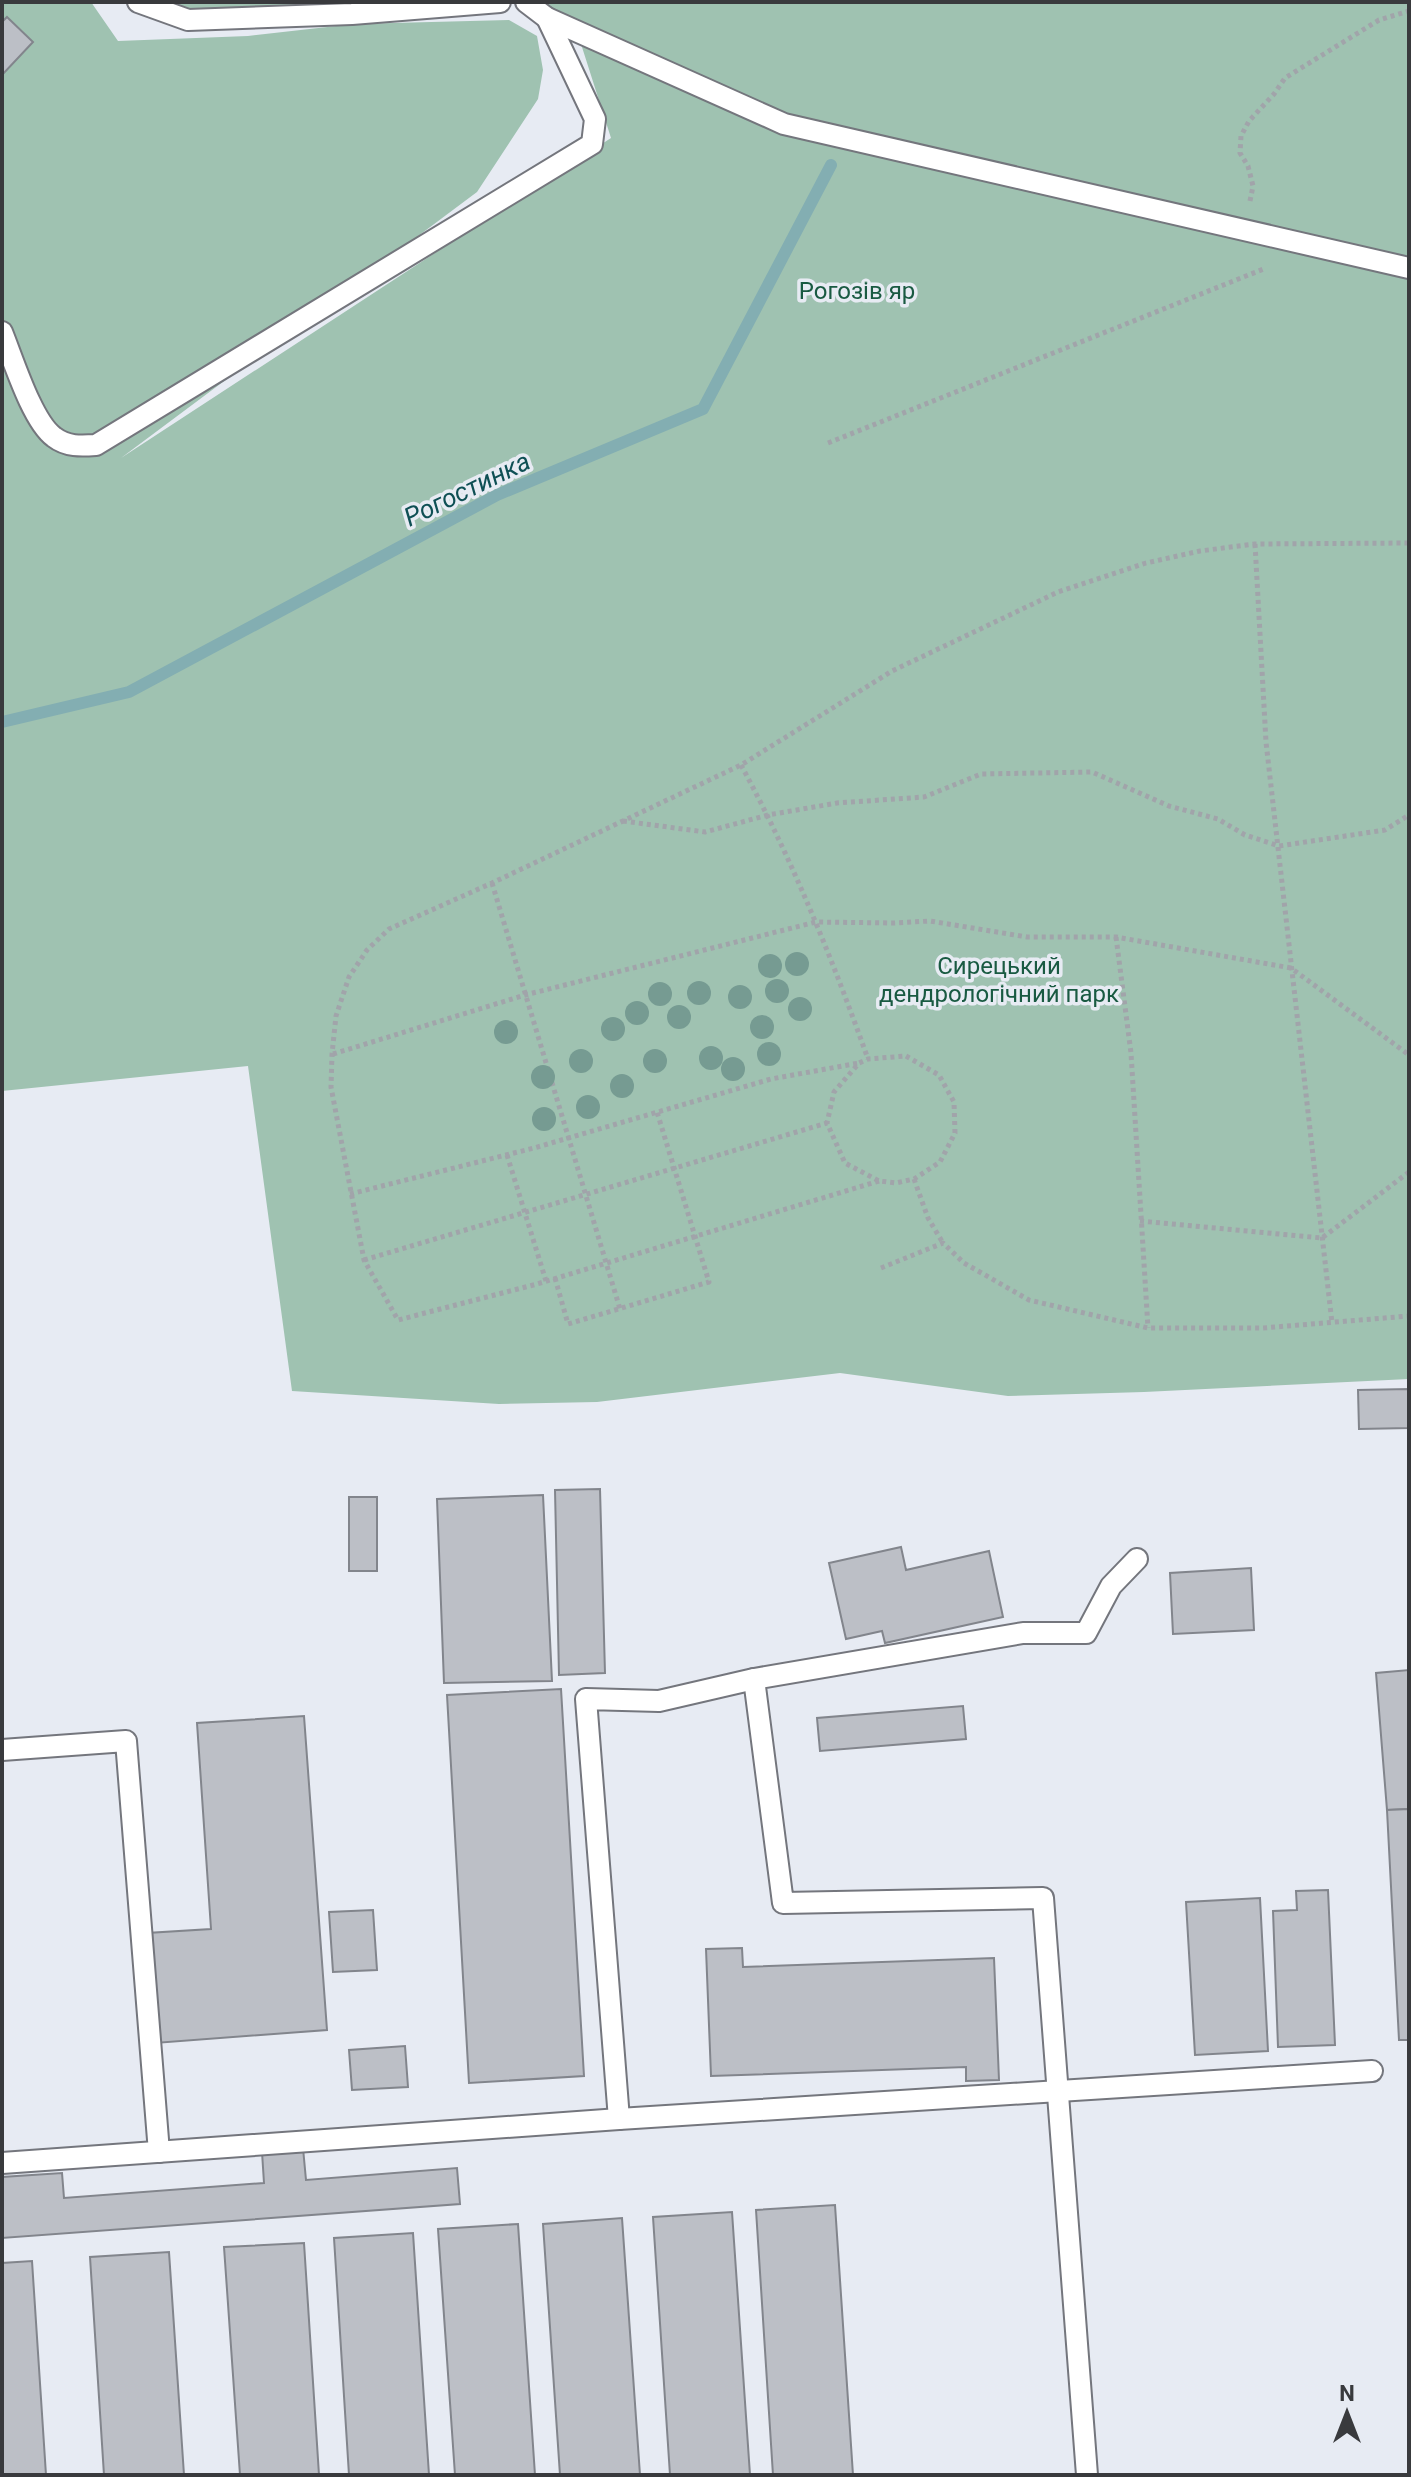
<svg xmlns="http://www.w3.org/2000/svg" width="1411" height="2477" font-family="Roboto,sans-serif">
<rect width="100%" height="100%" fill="#e7ebf3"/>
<!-- green -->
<g fill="#9fc2b1">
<path d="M2,2H91L118,41L248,36L354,24L509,20L537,36L543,70L538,99L477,192L121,458L611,138L574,22L538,2H1409V1379L1144,1392L1008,1396L840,1373L597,1402L499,1404L292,1391L248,1066L2,1091Z"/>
<path d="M166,2H427L190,11Z"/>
</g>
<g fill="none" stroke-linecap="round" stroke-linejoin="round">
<!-- stream -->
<path stroke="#83aeb2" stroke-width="12" d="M2,722L129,692L497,495L703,409L831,165"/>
</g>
<!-- building -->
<g fill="#bcbfc6" stroke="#82858c" stroke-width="2">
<path d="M7,17L33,42L2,75V22Z"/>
<path d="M1409,1389V1428L1359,1429L1358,1390Z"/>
<path d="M600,1489L605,1673L559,1675L555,1490Z"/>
<path d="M543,1495L552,1681L444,1683L437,1499Z"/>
<rect x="349" y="1497" width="28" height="74"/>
<path d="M901,1547L906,1570L989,1551L1003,1617L885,1643L882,1631L846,1639L829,1563Z"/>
<path d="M1251,1568L1254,1630L1173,1634L1170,1573Z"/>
<path d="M1409,1670V1809L1387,1810L1376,1673Z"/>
<path d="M561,1689L584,2076L469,2083L447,1695Z"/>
<path d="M963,1706L966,1739L820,1751L817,1718Z"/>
<path d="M304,1716L327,2030L155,2043L147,1933L211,1929L197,1723Z"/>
<path d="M1409,1809V2040H1399L1387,1810Z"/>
<path d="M1328,1890L1335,2045L1278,2047L1273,1911L1297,1910L1296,1891Z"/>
<path d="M1260,1898L1268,2051L1195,2055L1186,1902Z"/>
<path d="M373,1910L377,1970L333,1972L329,1912Z"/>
<path d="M742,1948L743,1967L994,1958L999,2080L966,2081V2067L711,2076L706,1949Z"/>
<path d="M405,2046L408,2087L352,2090L349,2050Z"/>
<path d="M303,2148L306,2180L457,2168L460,2204L2,2238V2177L62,2173L64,2198L264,2183L262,2152Z"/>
<path d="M835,2205L853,2475H773L756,2210Z"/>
<path d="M732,2212L750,2475H670L653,2217Z"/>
<path d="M622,2218L640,2475H560L543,2224Z"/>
<path d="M518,2224L535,2475H455L438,2229Z"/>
<path d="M413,2233L429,2475H349L334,2238Z"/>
<path d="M304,2243L319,2475H240L224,2247Z"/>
<path d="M169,2252L184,2475H104L90,2257Z"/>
<path d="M32,2261L46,2475H2V2263Z"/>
</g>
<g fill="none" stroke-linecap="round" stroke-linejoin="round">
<!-- service casing -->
<g stroke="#74767d" stroke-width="24">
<g id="service">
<path d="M138,2L188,20L352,14L500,2"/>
<path d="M526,2L547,18L784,124L1409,268"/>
<path d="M2,332C13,359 32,421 54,437C67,447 81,446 96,445L592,144L595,119L547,18"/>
<path d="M2,1750L126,1741L159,2152"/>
<path d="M619,2119L586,1699L659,1701L754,1679"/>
<path d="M2,2163L619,2119L1372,2071"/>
<path d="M1087,2475L1043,1898L783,1903L754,1679L1023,1633H1086L1111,1586L1137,1559"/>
</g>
</g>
<!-- path -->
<g stroke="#a1a4aa" stroke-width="5" stroke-dasharray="4 4" stroke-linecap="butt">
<path d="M1250,201L1253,186L1248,166L1240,153L1241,136L1249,121L1274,94L1285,78L1379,20L1409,11"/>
<path d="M828,443L1266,268"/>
<path d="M1255,544L1266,742L1332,1323"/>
<path d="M741,765C792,859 832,958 868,1059"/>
<path d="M623,821L705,832L768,815L837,803L924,797L981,774L1092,772L1169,806L1218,819L1245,835L1279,846L1385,830L1409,815"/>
<path d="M492,883L620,1309"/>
<path d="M1116,937L1131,1053L1148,1328"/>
<path d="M333,1054L525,995L816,922L893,923L930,921L1027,937H1116L1291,968L1409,1055"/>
<path d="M906,1056L939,1075L954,1102L955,1133L940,1162L914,1179L896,1183L879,1181L845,1163L827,1123L834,1092L859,1063L868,1059Z"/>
<path d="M507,1155L546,1281"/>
<path d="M914,1179L928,1218L943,1243"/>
<path d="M879,1181L537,1284L398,1320L364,1260L331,1087L332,1054L336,1016L349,977L367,950L389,929L492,883L741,765L892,671L1058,592L1146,563L1200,551L1255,544L1409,543"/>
<path d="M350,1194L534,1148L771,1079L859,1063"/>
<path d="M1140,1221L1322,1238L1409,1172"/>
<path d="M364,1260L827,1123"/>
<path d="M881,1268L943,1243L964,1263L1029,1300L1148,1328H1263L1409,1316"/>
<path d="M555,1278L568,1324L709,1282L657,1112"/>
</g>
<!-- service -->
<use href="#service" stroke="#fff" stroke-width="20"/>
</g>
<!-- trees -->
<g fill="#769b92">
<circle cx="797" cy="964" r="12"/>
<circle cx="770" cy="966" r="12"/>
<circle cx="777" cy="991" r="12"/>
<circle cx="699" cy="993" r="12"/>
<circle cx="660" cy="994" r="12"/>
<circle cx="740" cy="997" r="12"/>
<circle cx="800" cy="1009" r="12"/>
<circle cx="637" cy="1013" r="12"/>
<circle cx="679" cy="1017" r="12"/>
<circle cx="762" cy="1027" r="12"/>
<circle cx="613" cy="1029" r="12"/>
<circle cx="506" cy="1032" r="12"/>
<circle cx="769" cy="1054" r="12"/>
<circle cx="711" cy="1058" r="12"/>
<circle cx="581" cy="1061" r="12"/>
<circle cx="655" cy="1061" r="12"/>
<circle cx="733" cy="1069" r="12"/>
<circle cx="543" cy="1077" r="12"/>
<circle cx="622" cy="1086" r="12"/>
<circle cx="588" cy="1107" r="12"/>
<circle cx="544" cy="1119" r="12"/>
</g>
<g text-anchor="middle" stroke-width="7" stroke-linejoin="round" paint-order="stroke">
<!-- park labels -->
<g font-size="24" fill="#195a42" stroke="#e7ebf3">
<text x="857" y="299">Рогозів яр</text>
<text x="999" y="974">Сирецький<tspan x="999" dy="28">дендрологічний парк</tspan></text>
</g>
<!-- water labels -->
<g font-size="26" font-style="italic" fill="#0e4f54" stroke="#e7ebf3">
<text transform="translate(467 489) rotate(-26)" y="9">Рогостинка</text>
</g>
</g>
<!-- border -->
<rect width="1411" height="2477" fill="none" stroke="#393a3d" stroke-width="8"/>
<!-- north arrow -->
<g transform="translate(1347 2413)" stroke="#e7ebf3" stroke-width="6" paint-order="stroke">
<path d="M0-6L14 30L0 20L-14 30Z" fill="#393a3d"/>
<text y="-12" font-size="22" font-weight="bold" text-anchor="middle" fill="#393a3d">N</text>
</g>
</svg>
